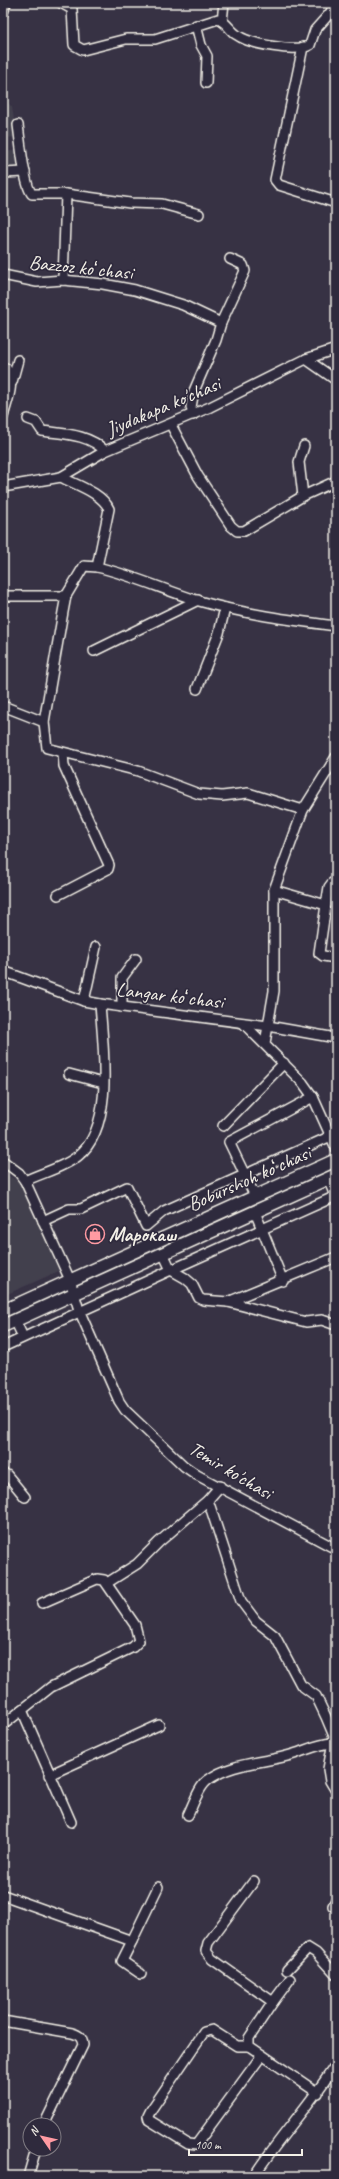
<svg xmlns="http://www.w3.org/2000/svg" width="339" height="2179" font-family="Caveat,sans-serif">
<rect width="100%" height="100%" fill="#373244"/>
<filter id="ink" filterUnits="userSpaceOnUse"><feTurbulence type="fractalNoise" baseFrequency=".025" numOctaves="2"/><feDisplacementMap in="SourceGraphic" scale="8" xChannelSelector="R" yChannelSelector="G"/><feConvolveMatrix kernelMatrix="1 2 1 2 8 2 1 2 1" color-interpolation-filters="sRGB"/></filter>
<g filter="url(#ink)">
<!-- built -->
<g fill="#433f4e">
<path d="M3,89L8,98L7,102L12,107L17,137L3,138Z"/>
<path d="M19,150L22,171L3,172V152Z"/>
<path d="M3,1172L21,1183L59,1271L3,1296Z"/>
</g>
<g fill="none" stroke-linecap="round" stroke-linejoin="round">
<!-- minor casing -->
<g stroke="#f4f1e8" stroke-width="12">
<g id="minor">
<path d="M61,3L72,9L74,45L83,50L126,39H155L218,19C227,22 229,30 237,35C249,44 297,53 310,45L315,30L331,12L334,3"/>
<path d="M3,13L6,3"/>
<path d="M222,21L224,3"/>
<path d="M196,25L201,45L207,56L206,83"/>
<path d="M303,47L275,180L279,185L336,203"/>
<path d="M18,125C20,138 24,186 32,194H66L130,203L162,204L199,214"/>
<path d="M3,173L25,172"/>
<path d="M3,275L37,282L63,280L103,284L135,290L183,305L221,323"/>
<path d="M63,280L66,194"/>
<path d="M306,359L336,380"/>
<path d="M12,382L18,360"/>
<path d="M193,415L191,407L194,391L216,340L221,323L245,271L243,265L230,259"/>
<path d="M3,417C7,400 16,384 6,368"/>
<path d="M28,419L36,422L42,431C64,434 89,434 105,451"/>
<path d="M171,425L198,476L231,526L237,531H244L303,496L336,481"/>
<path d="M61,477C76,485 102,493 109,509L97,567C132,575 164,590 199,601C244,614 289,620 336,626"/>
<path d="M3,487L61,477L105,451L210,407L306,359L336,349"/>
<path d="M303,496L299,462L304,446"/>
<path d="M97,567L84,566L66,596L63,612L44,722L47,748L138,771L199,794L222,796L248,793L303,810"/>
<path d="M3,596H66"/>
<path d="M94,651L198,600"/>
<path d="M197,689L219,633L225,608"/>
<path d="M3,706L44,722"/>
<path d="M274,890L326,905L319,953L323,956L336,958"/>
<path d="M58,895L108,869L109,865L64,766L63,753"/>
<path d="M326,905L329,887L332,883H336"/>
<path d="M3,971L84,1001L100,1004L268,1026L336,1038"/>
<path d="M84,1001L96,947"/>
<path d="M122,1007V978L136,959"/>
<path d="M243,1023L303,1083L313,1097L336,1148"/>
<path d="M265,1043L274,991V890L303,810L336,757"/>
<path d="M69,1074L103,1083"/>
<path d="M223,1126L284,1063"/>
<path d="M3,1161L19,1173L25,1181L70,1280L79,1310L119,1401L125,1410L184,1466L197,1475L336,1549"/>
<path d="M328,1179L336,1198"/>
<path d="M25,1181C41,1173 63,1168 78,1156C115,1127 103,1047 100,1004"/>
<path d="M255,1196L229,1142L313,1097"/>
<path d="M255,1212L283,1281"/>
<path d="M43,1221L69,1209H81L127,1187L146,1226L164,1211L331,1136"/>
<path d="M163,1253L171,1270L336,1196"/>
<path d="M228,1302L336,1257"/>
<path d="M15,1320L23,1337"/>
<path d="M3,1347L171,1270L185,1278L192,1284L199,1298L203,1300L228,1302L306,1322L322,1320L336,1325"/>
<path d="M3,1473L7,1475L25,1497"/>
<path d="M208,1500L241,1601L256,1621L275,1636L301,1685L316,1696L326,1717L334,1736L328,1769L330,1781L336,1791"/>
<path d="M107,1583L137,1564L159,1542L208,1500L220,1486"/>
<path d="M22,1710L71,1822"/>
<path d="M3,1725L51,1687L133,1647L139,1641L135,1625L104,1580L97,1579L42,1603"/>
<path d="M49,1775L159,1725"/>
<path d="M188,1815C193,1805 199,1786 208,1780C232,1762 266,1763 294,1754C307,1750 317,1744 332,1743"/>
<path d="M254,1881L208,1943L206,1951L212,1959L273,2002L249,2038V2046L318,2093"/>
<path d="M3,1895L132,1941L158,1887"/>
<path d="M333,1906L336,1900"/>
<path d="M132,1941L122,1961L141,1974"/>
<path d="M287,1970L308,1948L316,1953L336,1975"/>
<path d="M273,2002L290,1979"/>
<path d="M3,2021L72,2033C79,2035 82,2037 83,2045L44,2125"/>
<path d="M249,2046H237L212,2030L204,2032L151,2110L148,2116L149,2120L188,2144L196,2145L262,2055"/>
<path d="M29,2173L36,2149"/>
<path d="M254,2176C279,2137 311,2104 336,2064"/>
</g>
</g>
<!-- major casing -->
<g stroke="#f4f1e8" stroke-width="15">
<g id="major">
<path d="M3,1311L336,1160"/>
<path d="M3,1326L336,1175"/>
</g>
</g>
<!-- minor -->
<use href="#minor" stroke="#2f2a3d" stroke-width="9"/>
<!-- major -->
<use href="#major" stroke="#2f2a3d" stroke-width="12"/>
</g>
</g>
<!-- icons -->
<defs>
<g id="shop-ring" transform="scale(1)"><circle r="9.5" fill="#2f2a3d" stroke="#ff9aa2" stroke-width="1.5"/><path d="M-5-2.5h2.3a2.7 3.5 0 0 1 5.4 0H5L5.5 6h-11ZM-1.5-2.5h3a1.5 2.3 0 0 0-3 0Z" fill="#ff9aa2"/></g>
</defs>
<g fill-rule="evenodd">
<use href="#shop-ring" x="95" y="1234"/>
</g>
<g text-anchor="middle" stroke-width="3.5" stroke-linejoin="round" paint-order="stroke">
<!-- street labels -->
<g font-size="20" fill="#f4f1e8" stroke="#2f2a3d">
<text transform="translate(81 267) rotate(6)" y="7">Bazzoz koʻchasi</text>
<text transform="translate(163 406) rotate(-23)" y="7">Jiydakapa ko'chasi</text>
<text transform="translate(170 995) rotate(7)" y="7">Langar koʻchasi</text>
<text transform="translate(249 1178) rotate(-24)" y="7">Boburshoh koʻchasi</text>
<text transform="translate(231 1470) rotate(31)" y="7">Temir ko'chasi</text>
</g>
<!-- poi labels -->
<g font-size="20" font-weight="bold" fill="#f4f1e8" stroke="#2f2a3d" text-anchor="start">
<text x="109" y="1241">Марокаш</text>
</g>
</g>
<!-- margin -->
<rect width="339" height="2179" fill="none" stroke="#2f2a3d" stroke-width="16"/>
<rect x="8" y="8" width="323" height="2163" fill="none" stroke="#f4f1e8" stroke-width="1.5" filter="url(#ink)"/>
<!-- north arrow -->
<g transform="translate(42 2137) rotate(304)"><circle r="19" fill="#2f2a3d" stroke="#7e7a81"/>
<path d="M0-3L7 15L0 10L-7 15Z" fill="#ff9aa2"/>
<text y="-6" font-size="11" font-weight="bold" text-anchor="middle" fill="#f4f1e8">N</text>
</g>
<!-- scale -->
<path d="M189 2149v6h113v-6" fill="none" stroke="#f4f1e8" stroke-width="2"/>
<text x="195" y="2149" font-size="12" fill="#f4f1e8" stroke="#2f2a3d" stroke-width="3" paint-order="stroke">100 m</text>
</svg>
